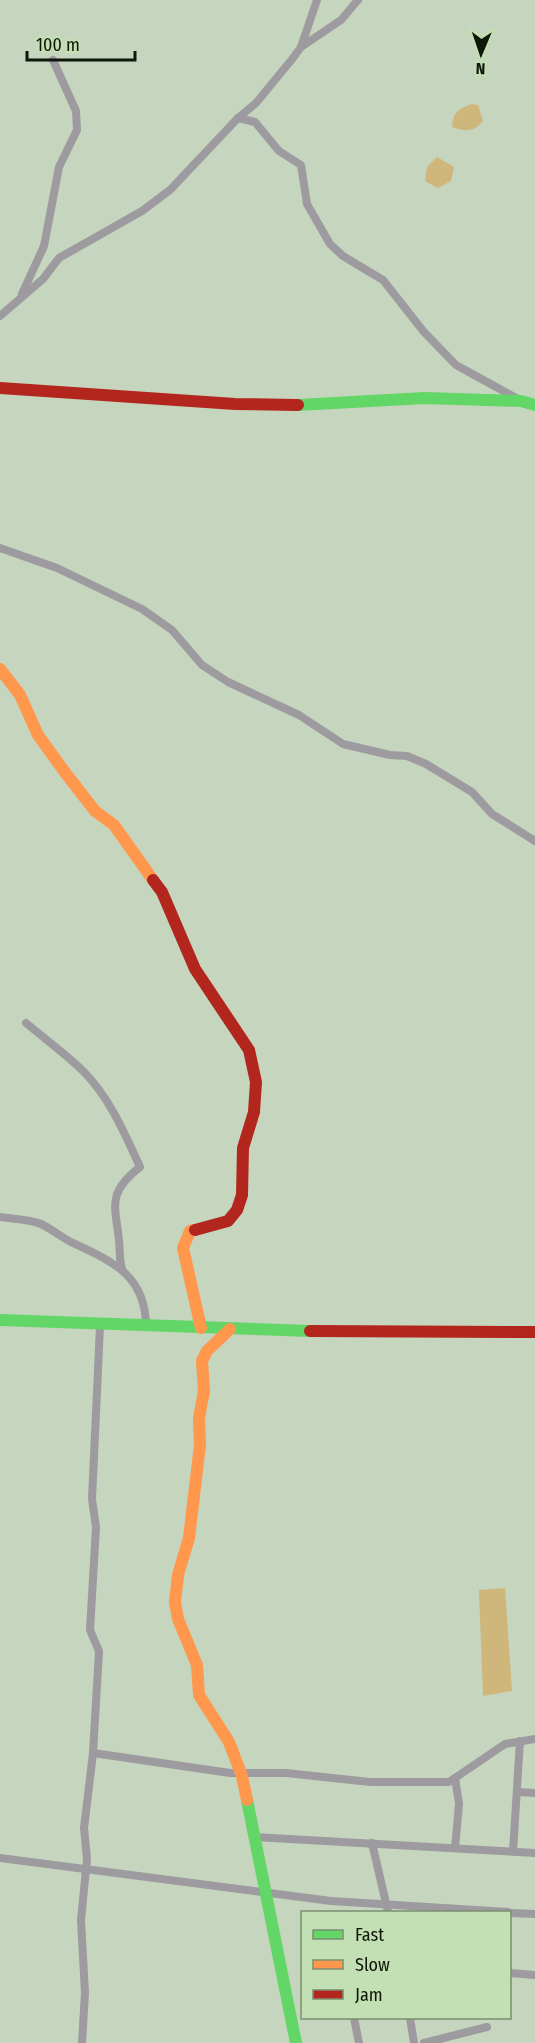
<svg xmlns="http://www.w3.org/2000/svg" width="535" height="2043" font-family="'Fira Sans Condensed',sans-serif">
<rect width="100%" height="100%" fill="#c6d5be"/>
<!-- green -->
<g fill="#cfb67b">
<path d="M472,104L478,105L483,121C474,132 465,132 452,127C453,112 458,109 472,104Z"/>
<path d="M437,157L454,167L451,181L438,188L425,181L427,167Z"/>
<path d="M505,1588L512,1691L483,1696L479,1590Z"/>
</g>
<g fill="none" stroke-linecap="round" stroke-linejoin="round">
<!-- street -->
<g stroke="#9d9b9f" stroke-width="8">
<path d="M301,47L341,20L358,0"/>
<path d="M238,118L255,122L279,151L301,165L307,204L330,244L343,256L383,280L424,332L456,365L518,399"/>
<path d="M22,294L44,246L59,167L77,130L76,111L53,60"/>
<path d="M0,316L43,279L59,258L142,211L170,190L238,118L256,103L293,58L301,47L317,0"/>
<path d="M0,548L57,568L142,609L172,630L202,665L228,682L299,715L343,744L390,755L407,756L426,764L472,792L492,814L535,841"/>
<path d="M26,1023C45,1039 66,1054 83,1071C110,1098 125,1134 140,1167C107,1193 115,1205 119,1240C120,1250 119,1259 122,1269"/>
<path d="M0,1217C13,1219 29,1219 41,1224C52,1229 62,1238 73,1243C114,1262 146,1276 146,1327"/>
<path d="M93,1753L230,1773H286L370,1782H449L505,1744L535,1739"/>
<path d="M455,1778L459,1804L455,1848"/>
<path d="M517,1792L535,1793"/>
<path d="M253,1837L535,1853"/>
<path d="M372,1843L388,1912"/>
<path d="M513,1851L520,1741"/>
<path d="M0,1858L331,1901L508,1912"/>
<path d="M510,1913L535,1914"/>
<path d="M510,1973L535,1975"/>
<path d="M354,2018L359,2043"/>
<path d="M410,2018L414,2043"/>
<path d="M82,2043L85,1993L81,1920L87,1859L84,1828L93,1753L99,1651L90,1630L96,1527L92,1499L100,1326"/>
<path d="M424,2043L487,2027"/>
</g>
<!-- fast -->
<g stroke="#63d668" stroke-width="12">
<path d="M298,405L425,398L521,401L535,405"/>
<path d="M0,1320L310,1331"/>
<path d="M247,1800L296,2043"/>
</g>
<!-- slow -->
<g stroke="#ff974d" stroke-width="12">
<path d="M0,669L20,695L38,735L64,771L95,811L114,825L153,880"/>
<path d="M195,1230L190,1231L183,1248L201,1328"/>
<path d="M230,1329L207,1351L202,1361L204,1391L199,1418L200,1445L189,1538L178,1575L175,1602L178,1619L197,1665L199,1695L229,1742L242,1776L247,1800"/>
</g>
<!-- jam -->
<g stroke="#b3261e" stroke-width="12">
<path d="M0,388L235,404L298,405"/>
<path d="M153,880L162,892L195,969L249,1050L256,1082L254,1112L243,1148L242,1195L237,1210L228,1221L195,1230"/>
<path d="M310,1331L535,1332"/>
</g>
</g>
<!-- legend -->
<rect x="301" y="1911" width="210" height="108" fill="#c3dfb4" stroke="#7b8f6f" stroke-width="1.5"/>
<rect x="313" y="1930" width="30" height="9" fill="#63d668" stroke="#7b8f6f" stroke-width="1.5"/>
<text x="355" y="1941" font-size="18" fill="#0e1708">Fast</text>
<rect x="313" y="1960" width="30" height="9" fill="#ff974d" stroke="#7b8f6f" stroke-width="1.5"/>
<text x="355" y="1971" font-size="18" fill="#0e1708">Slow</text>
<rect x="313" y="1990" width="30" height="9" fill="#b3261e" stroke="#7b8f6f" stroke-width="1.5"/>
<text x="355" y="2001" font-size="18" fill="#0e1708">Jam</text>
<!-- north arrow -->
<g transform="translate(481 54) rotate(182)" stroke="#c3dfb4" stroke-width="4.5" paint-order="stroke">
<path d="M0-4.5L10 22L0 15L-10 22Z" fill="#0e1708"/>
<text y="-9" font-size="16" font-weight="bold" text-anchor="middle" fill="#0e1708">N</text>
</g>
<!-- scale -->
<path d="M27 51v9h108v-9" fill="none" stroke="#0e1708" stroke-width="3"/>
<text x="36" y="51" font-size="18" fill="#0e1708" stroke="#c3dfb4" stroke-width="4.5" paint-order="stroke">100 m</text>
</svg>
